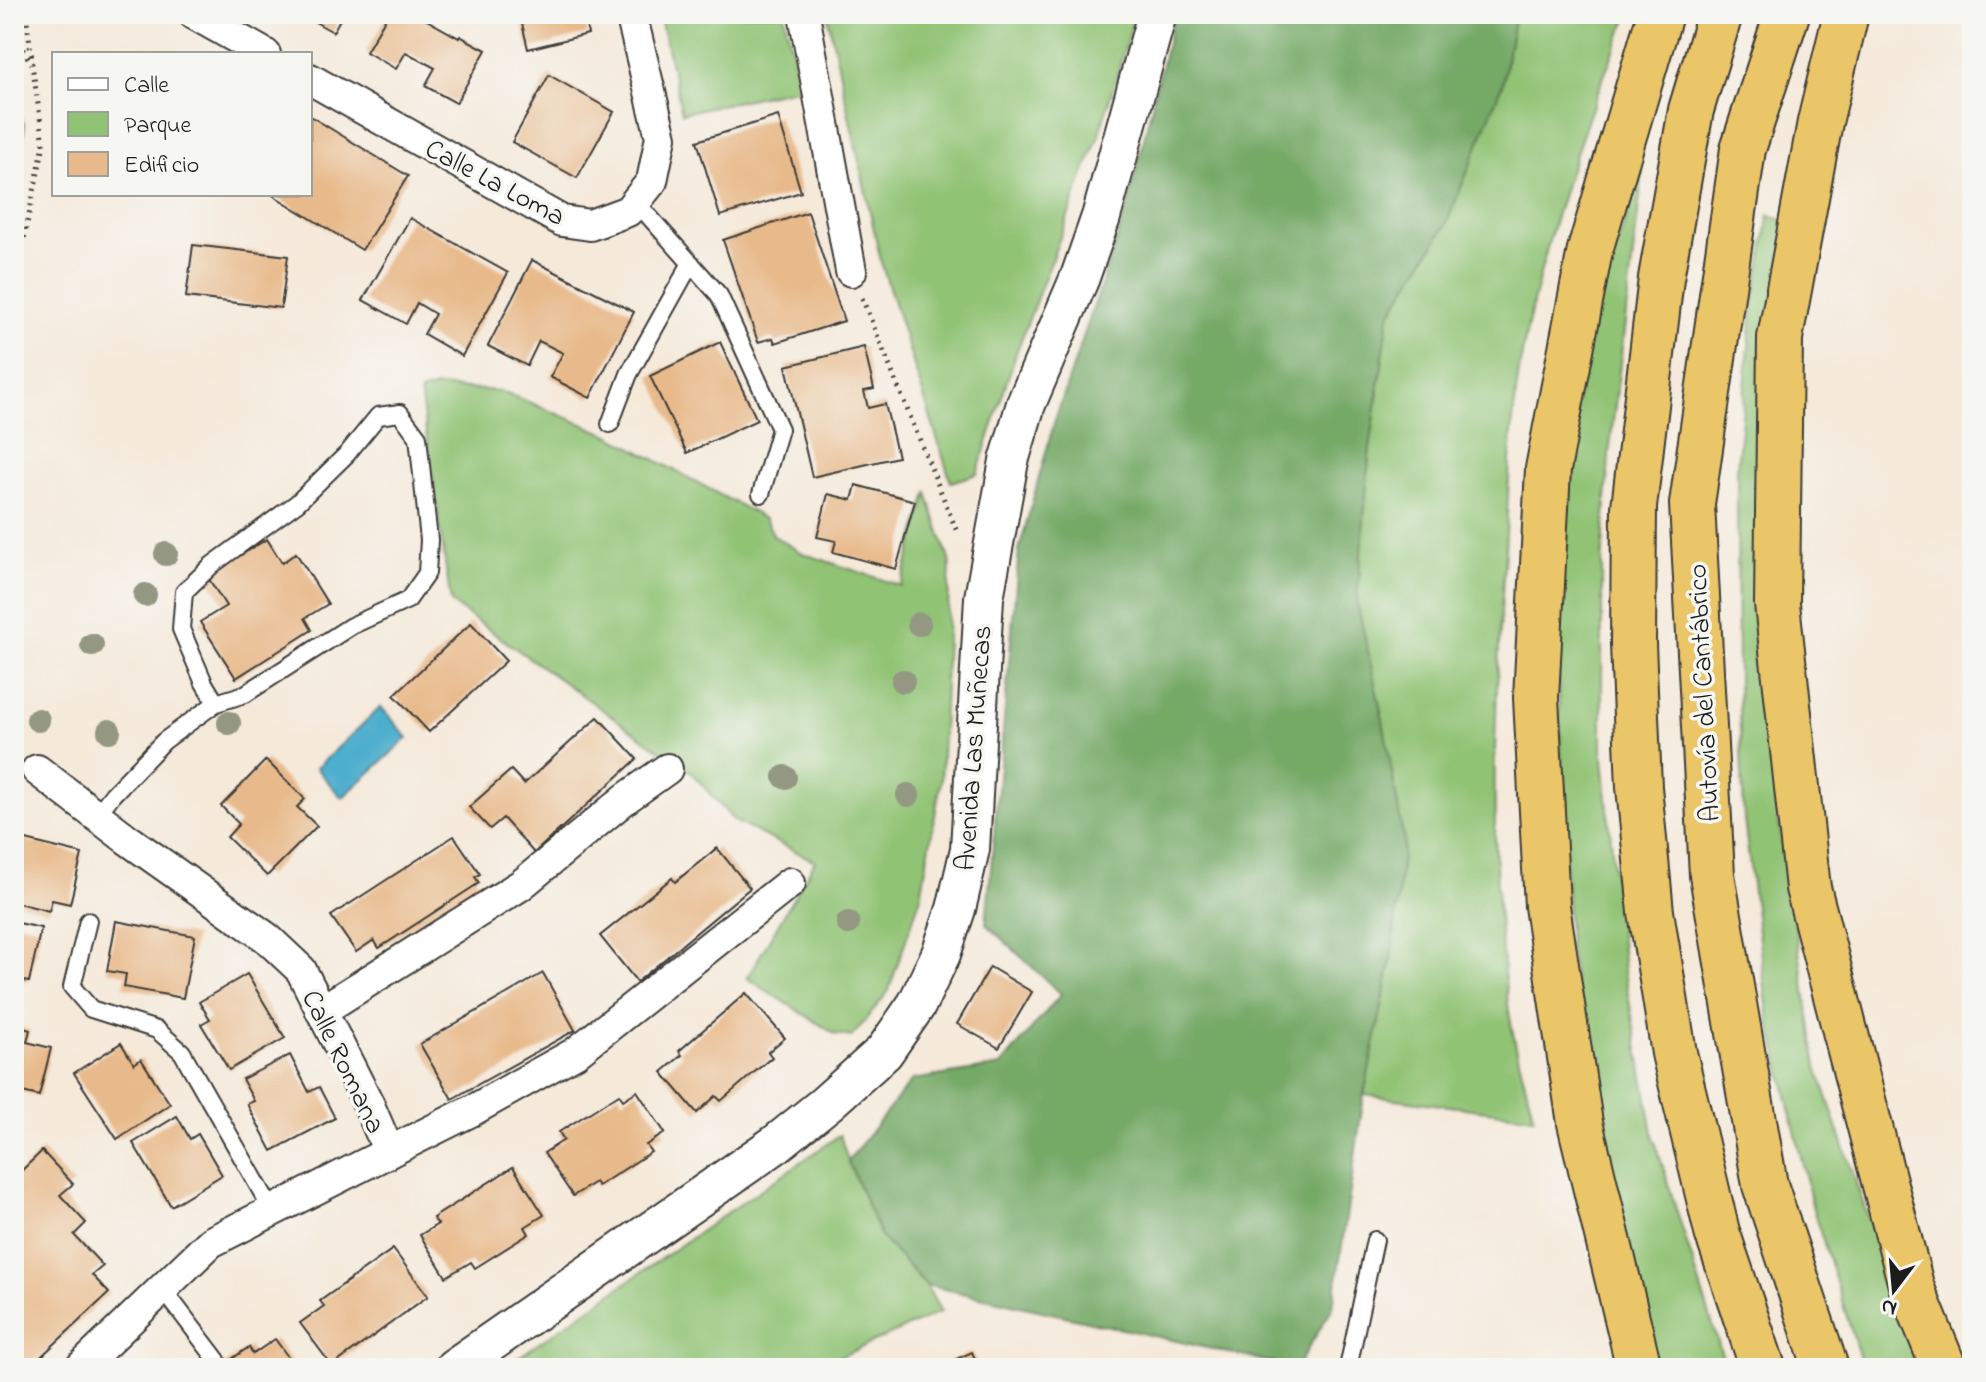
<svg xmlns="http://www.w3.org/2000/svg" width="1986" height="1382" font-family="'Indie Flower',sans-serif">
<rect width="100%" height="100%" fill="#f6f6f2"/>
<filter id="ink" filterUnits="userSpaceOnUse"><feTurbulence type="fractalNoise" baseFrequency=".0125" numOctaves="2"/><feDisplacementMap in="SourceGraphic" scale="16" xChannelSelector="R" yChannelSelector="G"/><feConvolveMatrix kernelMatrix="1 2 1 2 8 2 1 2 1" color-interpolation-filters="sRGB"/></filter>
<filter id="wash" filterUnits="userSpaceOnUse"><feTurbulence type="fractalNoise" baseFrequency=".006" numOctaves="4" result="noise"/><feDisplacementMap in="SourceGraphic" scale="32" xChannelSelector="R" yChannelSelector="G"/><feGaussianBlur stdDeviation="1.8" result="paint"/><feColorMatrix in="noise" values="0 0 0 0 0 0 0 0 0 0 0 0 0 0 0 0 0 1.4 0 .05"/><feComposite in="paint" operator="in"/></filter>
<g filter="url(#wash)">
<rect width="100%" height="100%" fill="#f5e9da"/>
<!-- green -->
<g fill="#91c374" stroke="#567048" stroke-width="2">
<path d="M659,14H784L800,88L682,113Z"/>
<path d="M827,14H1135L1099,135L1016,353L977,474L951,482L881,262Z"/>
<path d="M1515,14H1629C1583,123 1545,237 1522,354C1510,418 1509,487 1505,552C1494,705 1487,859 1509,1011C1514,1046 1525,1082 1534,1117L1364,1095L1390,967L1357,602L1369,456L1389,315L1446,225L1502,85Z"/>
<path d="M1643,171L1609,455L1602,565V748L1624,972L1654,1138L1726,1368H1649L1569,949L1557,646L1568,476L1584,338Z"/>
<path d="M1769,215L1786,222L1763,646L1776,804L1817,1067L1919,1368H1863L1813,1209L1768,1013L1744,819L1738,686L1737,468L1752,316Z"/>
<path d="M436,387L499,391L526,401L609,435L765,519L774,536L802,553L901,586L927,493L950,563L941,781L921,896L888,992L852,1037L835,1034L747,978L815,861L734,821L691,772L451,603L420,392Z"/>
<path d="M840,1135L848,1161L881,1237L926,1285L941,1312L815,1368H503Z"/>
</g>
<!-- forest -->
<g fill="#74a966" stroke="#486241" stroke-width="2">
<path d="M1174,14H1515L1502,85L1446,225L1389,315L1369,456L1357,602L1383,720L1404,841L1390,967L1364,1095L1333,1307L1296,1368L926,1285L881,1237L848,1161L912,1080L1001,1066L1061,994L986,924L1019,550L1054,423L1127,209Z"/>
<path d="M14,102L25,126L14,187Z"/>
</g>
<!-- water -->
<path fill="#4eaecd" stroke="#356574" stroke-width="2" d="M381,707L408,738L342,798L316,768Z"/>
<g id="blocks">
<!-- building -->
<g fill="#e8ba8b">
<path d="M301,14H343L333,32Z"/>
<path d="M388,14H421L425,19L459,38L460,36L486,50L456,103L425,86L435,68L406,52L396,69L366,52Z"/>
<path d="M525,14H583L588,34L528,49L520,15Z"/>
<path d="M549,75L614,112L577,178L512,142Z"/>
<path d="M310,116L408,176L362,250L271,194H310Z"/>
<path d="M778,116L801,192L720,216L697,141Z"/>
<path d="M808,212L844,321L775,343L773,338L758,342L723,240Z"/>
<path d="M410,218L508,273L462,356L424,334L435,314L417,303L406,324L363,300Z"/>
<path d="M193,245L288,256L281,308L186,297Z"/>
<path d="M532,260L634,312L590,398L550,377L563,353L539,341L527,366L488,346Z"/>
<path d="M720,342L757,420L687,453L650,376Z"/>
<path d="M864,347L874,389L864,391L868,408L885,404L898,457L812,477L786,366Z"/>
<path d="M856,485L915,501L896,569L833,552L836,541L817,537L828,494L852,500Z"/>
<path d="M267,539L282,563L296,553L328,604L305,618L312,630L236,678L200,622L226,606L207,576Z"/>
<path d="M471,623L506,661L429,732L394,695Z"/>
<path d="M598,717L637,759L534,853L503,818L490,829L469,807L511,770L524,784Z"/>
<path d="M266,760L305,799L297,807L317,826L267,876L227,837L239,824L221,806Z"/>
<path d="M454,836L480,874L475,877L479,883L379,948L374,940L356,952L331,916Z"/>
<path d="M14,837L82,854L70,904L52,900L49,911L14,902Z"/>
<path d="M717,848L750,888L637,982L600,936L672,878L675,882Z"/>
<path d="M116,921L195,936L183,998L124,987L126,974L107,971Z"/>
<path d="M14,922L41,928L29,982L18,980L15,991Z"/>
<path d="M990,967L1032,992L999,1048L957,1024Z"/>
<path d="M543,973L575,1030L452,1099L420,1044Z"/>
<path d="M247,974L285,1038L229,1070L201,1024L210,1019L199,1002Z"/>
<path d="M746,993L785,1038L768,1052L772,1057L721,1101L716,1096L697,1113L662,1072L682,1055L679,1051Z"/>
<path d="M14,1025L30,1030L27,1042L51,1048L39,1096L14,1090Z"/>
<path d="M121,1043L134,1064L141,1059L170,1104L117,1139L74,1073Z"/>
<path d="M290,1055L309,1092L319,1087L335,1118L272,1151L247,1104L254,1101L242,1079Z"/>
<path d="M637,1091L665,1133L646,1145L651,1152L598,1186L595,1182L573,1196L544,1153L564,1140L559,1132L619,1094L623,1100Z"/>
<path d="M177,1116L190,1139L198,1134L222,1175L171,1206L133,1143Z"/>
<path d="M42,1151L73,1184L60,1195L86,1223L74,1235L103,1266L92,1275L109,1293L30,1367L14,1350V1178Z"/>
<path d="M513,1167L544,1215L525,1227L529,1234L475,1268L471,1262L446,1277L420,1235L438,1224L433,1218Z"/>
<path d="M393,1249L428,1296L332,1366L300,1323L324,1306L320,1301Z"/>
<path d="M275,1339L296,1368H219L249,1347L253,1354Z"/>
<path d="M972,1352L979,1368H936Z"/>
</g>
</g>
</g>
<g filter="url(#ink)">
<use href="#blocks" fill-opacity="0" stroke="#3d3b38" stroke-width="2"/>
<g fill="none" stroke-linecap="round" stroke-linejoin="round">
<!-- service casing -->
<g stroke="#3d3b38" stroke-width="20">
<g id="service">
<path d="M637,203L719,295L780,429L761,494"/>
<path d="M610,424L629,374L691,263"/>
<path d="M96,816L113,794L164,741L216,703L245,694L351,626L408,600L427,573L429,540L418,437L400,413L378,416L347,454L297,503L212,565L184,592L181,629L204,683L216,703"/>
<path d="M88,921L72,987L91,1009L157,1030L182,1052L272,1210"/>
<path d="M163,1289L217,1360"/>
<path d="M1348,1368L1375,1240"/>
</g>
</g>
<!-- minor casing -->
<g stroke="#3d3b38" stroke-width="34">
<g id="minor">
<path d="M194,14L265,54"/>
<path d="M804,14L851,271"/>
<path d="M310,79L562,221L590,225L628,211L652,181L661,137L631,14"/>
<path d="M37,770L127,839L267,938L301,970L368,1103L389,1152L211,1242L80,1368"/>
<path d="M321,1011L521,885L625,799L667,769"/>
<path d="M389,1152L475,1109L575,1053L790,883"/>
</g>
</g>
<!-- tertiary casing -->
<g stroke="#3d3b38" stroke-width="42">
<path id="tertiary" d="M454,1368L776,1144L827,1103L884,1052L917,1004L941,954L956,909L970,849L984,598L1009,461L1026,404L1080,277L1101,217L1157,14"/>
</g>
<!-- motorway casing -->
<g stroke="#3d3b38" stroke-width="48">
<g id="motorway">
<path d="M1720,14L1691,110L1661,278L1634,507L1633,644L1639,787L1651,912L1674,1053L1717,1232L1763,1368"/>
<path d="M1787,14L1743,149L1692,504L1712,875L1765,1185L1826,1368"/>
<path d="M1846,14L1820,122L1780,338L1777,604L1808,888L1912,1289L1944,1368"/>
<path d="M1639,1368L1580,1123L1547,906L1536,698L1548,469L1590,250L1660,14"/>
</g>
</g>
<!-- path -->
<g stroke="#3d3b38" stroke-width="5" stroke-dasharray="2 6" stroke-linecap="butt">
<path d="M26,14L32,59"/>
<path d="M14,36L32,64L44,144L14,286"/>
<path d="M862,298L958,534"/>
</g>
<!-- service -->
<use href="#service" stroke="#fff" stroke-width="16"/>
<!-- minor -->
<use href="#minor" stroke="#fff" stroke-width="30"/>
<!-- tertiary -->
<use href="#tertiary" stroke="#fff" stroke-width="38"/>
<!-- motorway -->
<use href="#motorway" stroke="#ebc669" stroke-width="44"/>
</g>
<!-- trees -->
<g fill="#949883">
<circle cx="166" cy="554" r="12"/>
<circle cx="145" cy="595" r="12"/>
<circle cx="919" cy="624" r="12"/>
<circle cx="92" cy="645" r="12"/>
<circle cx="903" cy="681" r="12"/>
<circle cx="38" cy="720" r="12"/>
<circle cx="229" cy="723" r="12"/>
<circle cx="109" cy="731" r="12"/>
<circle cx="785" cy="777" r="12"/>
<circle cx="908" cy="795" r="12"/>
<circle cx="848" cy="923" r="12"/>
</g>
</g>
<g text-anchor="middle" stroke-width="7" stroke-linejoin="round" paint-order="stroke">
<!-- street labels -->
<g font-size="28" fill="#1c1c1c" stroke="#f6f6f2">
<text transform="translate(496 181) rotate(28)" y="10">Calle La Loma</text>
<text transform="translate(1702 693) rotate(-93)" y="10">Autovía del Cantábrico</text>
<text transform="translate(972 748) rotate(-86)" y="10">Avenida Las Muñecas</text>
<text transform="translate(345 1061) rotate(64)" y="10">Calle Romana</text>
</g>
</g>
<!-- margin -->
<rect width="1986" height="1382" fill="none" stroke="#f6f6f2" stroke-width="48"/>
<!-- legend -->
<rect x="52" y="52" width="260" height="144" fill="#f6f6f2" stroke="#9f9f9c" stroke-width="2"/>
<rect x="68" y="78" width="40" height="12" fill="#ffffff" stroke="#9f9f9c" stroke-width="2"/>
<text x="124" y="92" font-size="24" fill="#1c1c1c">Calle</text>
<rect x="68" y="112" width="40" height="24" fill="#91c374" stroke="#9f9f9c" stroke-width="2"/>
<text x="124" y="132" font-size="24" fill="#1c1c1c">Parque</text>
<rect x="68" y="152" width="40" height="24" fill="#e8ba8b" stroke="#9f9f9c" stroke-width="2"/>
<text x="124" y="172" font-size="24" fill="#1c1c1c">Edificio</text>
<!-- north arrow -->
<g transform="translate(1894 1290) rotate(196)" stroke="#f6f6f2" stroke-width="6" paint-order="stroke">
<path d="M0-6L14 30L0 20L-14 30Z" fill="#1c1c1c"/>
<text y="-12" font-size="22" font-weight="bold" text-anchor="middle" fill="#1c1c1c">N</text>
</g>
</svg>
